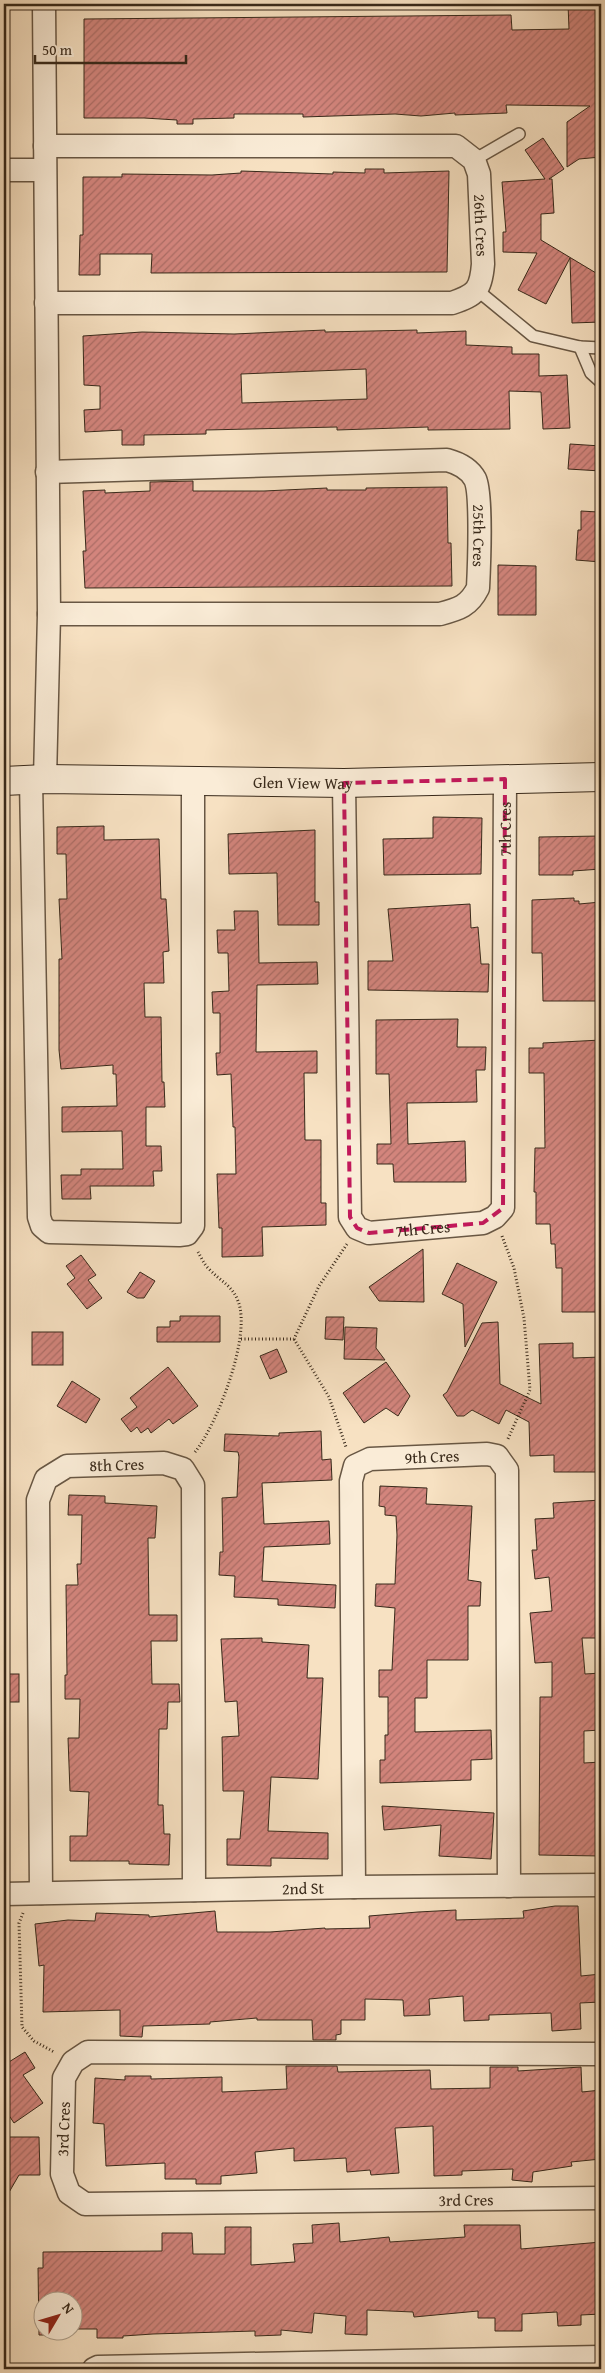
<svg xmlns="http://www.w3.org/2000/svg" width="605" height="2373" font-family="'Gentium Book Plus',serif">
<defs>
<pattern id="building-hatch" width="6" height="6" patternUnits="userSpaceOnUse" patternTransform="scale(1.25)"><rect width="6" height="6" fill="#d3857d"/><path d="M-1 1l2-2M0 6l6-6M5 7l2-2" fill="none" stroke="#ac6d66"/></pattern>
</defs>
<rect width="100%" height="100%" fill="#f7e1c2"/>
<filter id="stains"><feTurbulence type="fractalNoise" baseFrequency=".004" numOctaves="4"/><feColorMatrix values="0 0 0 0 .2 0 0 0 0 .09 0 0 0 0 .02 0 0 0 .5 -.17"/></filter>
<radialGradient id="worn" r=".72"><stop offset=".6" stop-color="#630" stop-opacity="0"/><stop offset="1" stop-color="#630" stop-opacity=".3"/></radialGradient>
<!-- building -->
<g fill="url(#building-hatch)" stroke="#38291a" fill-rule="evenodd">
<path d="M568,4H601V157L579,159L567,167V122L590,106L506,105L507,113L455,115V113L421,116L395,114L303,117V114H234V118L193,119V124H177V120L144,118H84V19L511,15L512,30L569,29Z"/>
<path d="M543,138L564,169L549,179H552L554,213L541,214V240L601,276V322L572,323L570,258L546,304L518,290L537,253L503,252V232H506L502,182L545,179L525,150Z"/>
<path d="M365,169H384V173L449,171L447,272L151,273L152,254H100V275H79L80,235H83V177H122V174L212,175L241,173V171L333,174V172L365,173Z"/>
<path d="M325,330V332L417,330V333L466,331V345L512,347V354H539V376L567,375L570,428L543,429L541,392L509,391L510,429L428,430V427L337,430V427L206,430V434L144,435V445H122V430L85,432L84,410L100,409V386L84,385L83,336L142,332L234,334ZM366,369L367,399L242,403L241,374Z"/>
<path d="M570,444L601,446V471L568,469Z"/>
<path d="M193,481V491H264L327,488V490H366V488L447,487L448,543H451L452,586L85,588L83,551H86L83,491L105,490V493L150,491V482Z"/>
<path d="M581,511L598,512L599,526H601V562L576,560L578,530H581Z"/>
<path d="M498,565L536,566V615H498Z"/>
<path d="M433,817L482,818L481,874L384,875L383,839L433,838Z"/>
<path d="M104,826V840L159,839L161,899H166L169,951L163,952L164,983H144L145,1017H161L162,1082H164L165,1107H146V1146H161L162,1171H153L154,1186H90L91,1199H62L61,1175H81V1169H123L122,1131L62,1132V1107L117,1106L116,1074H113V1065L61,1069L59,1050V959H62L59,899H67L66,854H57V827Z"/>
<path d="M315,830V902H319V925H278L277,873L229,874L228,834Z"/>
<path d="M601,836V869L573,871V875H539V837Z"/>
<path d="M574,898V901H579V904L601,902V1001H543L542,953H532V900Z"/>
<path d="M470,904L471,928L478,927L481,964H489L488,992L368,990V961H393L388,909Z"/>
<path d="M234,911H258L259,963L317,962L318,984L257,985L256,1052L317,1051V1073H304L305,1140H321V1203H326V1225L262,1227L263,1256L222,1257V1228H219L217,1174H236L235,1127H233L231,1074L217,1075L216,1053H220V1013H213L212,992L229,991L228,953H218L217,930H235Z"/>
<path d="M458,1019L457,1047H486L485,1070H476L477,1102L407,1103L408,1144L465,1141L466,1182H394L393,1164H377V1144H391L389,1074H376V1020Z"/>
<path d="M601,1040V1312H562V1268H556L555,1244H551L550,1224H536V1192H534L535,1148H545L544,1073H529V1048H543V1043Z"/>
<path d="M423,1249L424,1302L379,1301L369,1287Z"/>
<path d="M81,1255L96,1275L88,1280L102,1298L87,1309L67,1284L75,1278L66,1266Z"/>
<path d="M457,1263L497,1282L465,1347L463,1304L442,1294Z"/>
<path d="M140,1272L155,1281L144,1298H137L127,1292Z"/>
<path d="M180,1316H220V1342H157V1327H170V1321H180Z"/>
<path d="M326,1317H344L343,1340L325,1339Z"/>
<path d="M498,1322L500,1384L541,1404L539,1344L573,1343V1358L601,1357V1472H554V1455L530,1456L529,1422L506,1410L499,1424L472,1410L464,1416H457L443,1395L447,1392L482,1323Z"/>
<path d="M345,1327L377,1328L376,1348L385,1360L344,1359Z"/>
<rect x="32" y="1332" width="31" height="33"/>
<path d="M277,1349L287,1372L270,1379L260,1356Z"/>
<path d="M386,1362L410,1396L398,1416L386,1408L364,1423L343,1393Z"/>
<path d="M168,1367L198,1406L173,1424L169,1419L151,1433L148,1428L141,1433L137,1427L131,1432L121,1419L137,1407L130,1398Z"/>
<path d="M72,1381L100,1399L86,1423L57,1406Z"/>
<path d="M321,1431L322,1460L331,1459L332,1480L262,1483L264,1524L329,1521L330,1544L264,1547L262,1581L336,1585L335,1608L278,1605V1599L234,1597L235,1576L219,1575L220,1552H223L222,1498L237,1497L239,1457L238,1452L224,1451L225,1434L279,1436V1433Z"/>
<path d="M380,1486L427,1488L426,1504L472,1506L468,1580L481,1582L480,1606H468V1660H427V1698H415V1732L491,1730L492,1759L471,1760V1780L380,1783V1760H385V1735H388V1697H379V1670H392L395,1608L375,1606L376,1584H395L397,1535L396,1516L385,1515V1507L379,1506Z"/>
<path d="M69,1495L105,1496V1503L157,1506L155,1538H148L149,1615H177V1641H151L152,1684H179L180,1702H168L167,1729H159L158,1805H163L164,1834H170L169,1865L129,1864V1861H70V1836H87L89,1792L70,1791L68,1738H79L80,1699H65V1675H67L66,1585H78L77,1564H81L82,1515H68Z"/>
<path d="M601,1500V1638H582L585,1674L601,1673V1730L584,1731V1763L601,1762V1856L539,1855L540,1697H552V1662L535,1663L530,1613L552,1611L549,1577L535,1579L532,1550H537L535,1519L554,1518L553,1503Z"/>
<path d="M262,1638V1642L309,1645L307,1678H323L318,1779L271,1777L268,1831L328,1833V1859L271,1858V1866L227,1865V1839H240L244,1791H223L222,1737L239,1736L237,1701L225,1702L221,1639Z"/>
<rect x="4" y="1674" width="15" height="28"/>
<path d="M382,1806L494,1813L491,1859L439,1856L441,1825L384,1830Z"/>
<path d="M555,1906H578L581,1976L601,1974V2002L580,2003L581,2029L552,2031L551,2013L489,2015V2020L464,2021L463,1996L429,1999L430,2015L404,2016L403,2000L365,1999V2020H341V2034L336,2035V2040H313L312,2020H257V2018L210,2022V2024L143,2026L142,2037L120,2036V2010L43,2012L44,1965L39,1966L35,1924L68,1920L95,1921L96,1913L149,1915V1917L215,1911L217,1932H270L325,1928V1929L370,1928L369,1916L418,1912L456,1910V1920L524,1918L523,1911Z"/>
<path d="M25,2052L35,2068L23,2075L43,2103L14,2123L4,2108V2065Z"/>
<path d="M286,2066H337L338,2072L430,2070L431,2089L490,2088V2067H518V2071L581,2067L582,2092L601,2090V2159L571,2162L572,2166L533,2172L532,2182L512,2180L513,2169L462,2171V2175L434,2176L433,2126L395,2128L399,2173L371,2175L370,2170L347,2172L346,2158L294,2161V2148L255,2152L257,2173L221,2176V2184H196V2179H165V2163L106,2166L104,2124L93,2123L95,2078L125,2080V2076H151V2079L222,2077V2092L287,2089Z"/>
<path d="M4,2137H39L40,2175H19L4,2201Z"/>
<path d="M339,2223L340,2242L389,2237L390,2242L465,2237L464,2225H520L521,2249L601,2242V2314L581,2315V2325L558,2326L557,2312L522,2314V2331H495V2318H478V2311L414,2317L413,2312L367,2310V2335L345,2334L346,2316L314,2313L312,2333L281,2330V2335L255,2336V2331L153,2334L123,2336V2338H97V2329H72V2300H42V2330H61V2335H39L38,2268H43V2252L162,2251V2233H192L193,2254H225V2227H251V2265L295,2262L293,2244L313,2243L312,2225Z"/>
</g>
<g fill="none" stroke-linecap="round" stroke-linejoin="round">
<!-- lane casing -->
<g stroke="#685744" stroke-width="14">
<g id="lane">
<path d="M474,160L519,134"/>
<path d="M477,290L533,336L580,347L601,348"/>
<path d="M580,347L591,373L601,382"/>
</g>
</g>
<!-- street casing -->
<g stroke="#685744" stroke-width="25">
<g id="street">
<path d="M44,4L49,614L45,779"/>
<path id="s1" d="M45,146H456L474,160L479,174L483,264C481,290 476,295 452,303H46"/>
<path d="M4,170H44"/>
<path id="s2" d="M47,472L447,460C458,463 469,468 475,479C482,493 479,568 478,588C469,606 459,609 440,614H49"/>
<path d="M31,780L39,1217L42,1226L49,1232L179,1235L187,1234L193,1226V782"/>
<path id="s3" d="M344,783L350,1217L357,1228L369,1233L483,1223L495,1217L503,1208L505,779"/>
<path id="s4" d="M354,1887L351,1481L355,1466L370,1459L487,1454L497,1456L507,1470L509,1886"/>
<path id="s5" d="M41,1893L38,1500L46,1479L67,1466L164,1463L183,1469L193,1485L194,1890"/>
<path id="s6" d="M4,1894L354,1887L601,1885"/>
<path id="s7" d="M601,2054L88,2052L73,2062L64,2078L62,2174L69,2193L85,2204L601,2198"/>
<path d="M94,2369L98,2367L601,2357"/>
</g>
</g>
<!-- secondary casing -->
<g stroke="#38291a" stroke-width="30">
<g id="secondary">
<path id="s8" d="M4,781L45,779L344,783L601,777"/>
</g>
</g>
<!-- path -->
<g stroke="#38291a" stroke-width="3" stroke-dasharray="1 2.5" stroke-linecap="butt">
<path d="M502,1236L514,1268L524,1318L530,1390L507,1441"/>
<path d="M241,1339H294L319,1286L347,1244"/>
<path d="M294,1339L329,1397L346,1447"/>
<path d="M195,1452C217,1425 252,1335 238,1301C232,1285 220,1281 208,1268C204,1264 201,1257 198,1252"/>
<path d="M23,1913L19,1923L22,2027L34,2041L54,2052"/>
</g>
<!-- lane -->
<use href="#lane" stroke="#faecd7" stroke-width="11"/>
<!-- street -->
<use href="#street" stroke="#faecd7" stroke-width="22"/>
<!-- secondary -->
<use href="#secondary" stroke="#faecd7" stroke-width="28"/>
</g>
<!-- marked area -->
<path fill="none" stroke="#c2185b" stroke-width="4" stroke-dasharray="10 6" stroke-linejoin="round" d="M505,779L503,1208L483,1223L369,1233L357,1228L350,1217L344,783Z"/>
<g text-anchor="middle" stroke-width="4" stroke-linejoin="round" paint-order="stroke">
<!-- street labels -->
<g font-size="16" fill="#38291a" stroke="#faecd7">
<text dy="6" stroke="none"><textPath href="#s1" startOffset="500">26th Cres</textPath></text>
<text dy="6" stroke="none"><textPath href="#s2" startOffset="492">25th Cres</textPath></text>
<text dy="6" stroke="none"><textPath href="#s8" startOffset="299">Glen View Way</textPath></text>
<text dy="6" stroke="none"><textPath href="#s3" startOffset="979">7th Cres</textPath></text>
<text dy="6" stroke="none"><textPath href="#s3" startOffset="514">7th Cres</textPath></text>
<text dy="6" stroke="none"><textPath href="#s4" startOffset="500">9th Cres</textPath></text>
<text dy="6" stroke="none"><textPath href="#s5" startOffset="490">8th Cres</textPath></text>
<text dy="6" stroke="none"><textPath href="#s6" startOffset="299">2nd St</textPath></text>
<text transform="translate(63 2129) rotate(-88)" y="6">3rd Cres</text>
<text dy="6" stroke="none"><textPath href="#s7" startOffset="1066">3rd Cres</textPath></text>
</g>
</g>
<!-- margin -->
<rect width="605" height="2373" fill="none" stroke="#f7e1c2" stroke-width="20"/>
<rect x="5" y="5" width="595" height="2363" fill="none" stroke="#38291a" stroke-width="2.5"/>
<rect x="10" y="10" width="585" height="2353" fill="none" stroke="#38291a"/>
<!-- north arrow -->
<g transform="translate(58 2316) rotate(52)"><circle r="24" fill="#faecd7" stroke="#ac9e8b"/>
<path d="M0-4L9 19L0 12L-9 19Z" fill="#8f2418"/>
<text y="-8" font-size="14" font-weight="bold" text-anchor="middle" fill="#38291a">N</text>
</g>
<!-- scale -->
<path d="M35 55v8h151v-8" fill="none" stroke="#38291a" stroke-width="2.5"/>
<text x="42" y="55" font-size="15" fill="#38291a" stroke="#faecd7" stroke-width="4" paint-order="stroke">50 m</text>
<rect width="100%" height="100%" filter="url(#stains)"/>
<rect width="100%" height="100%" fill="url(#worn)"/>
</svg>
